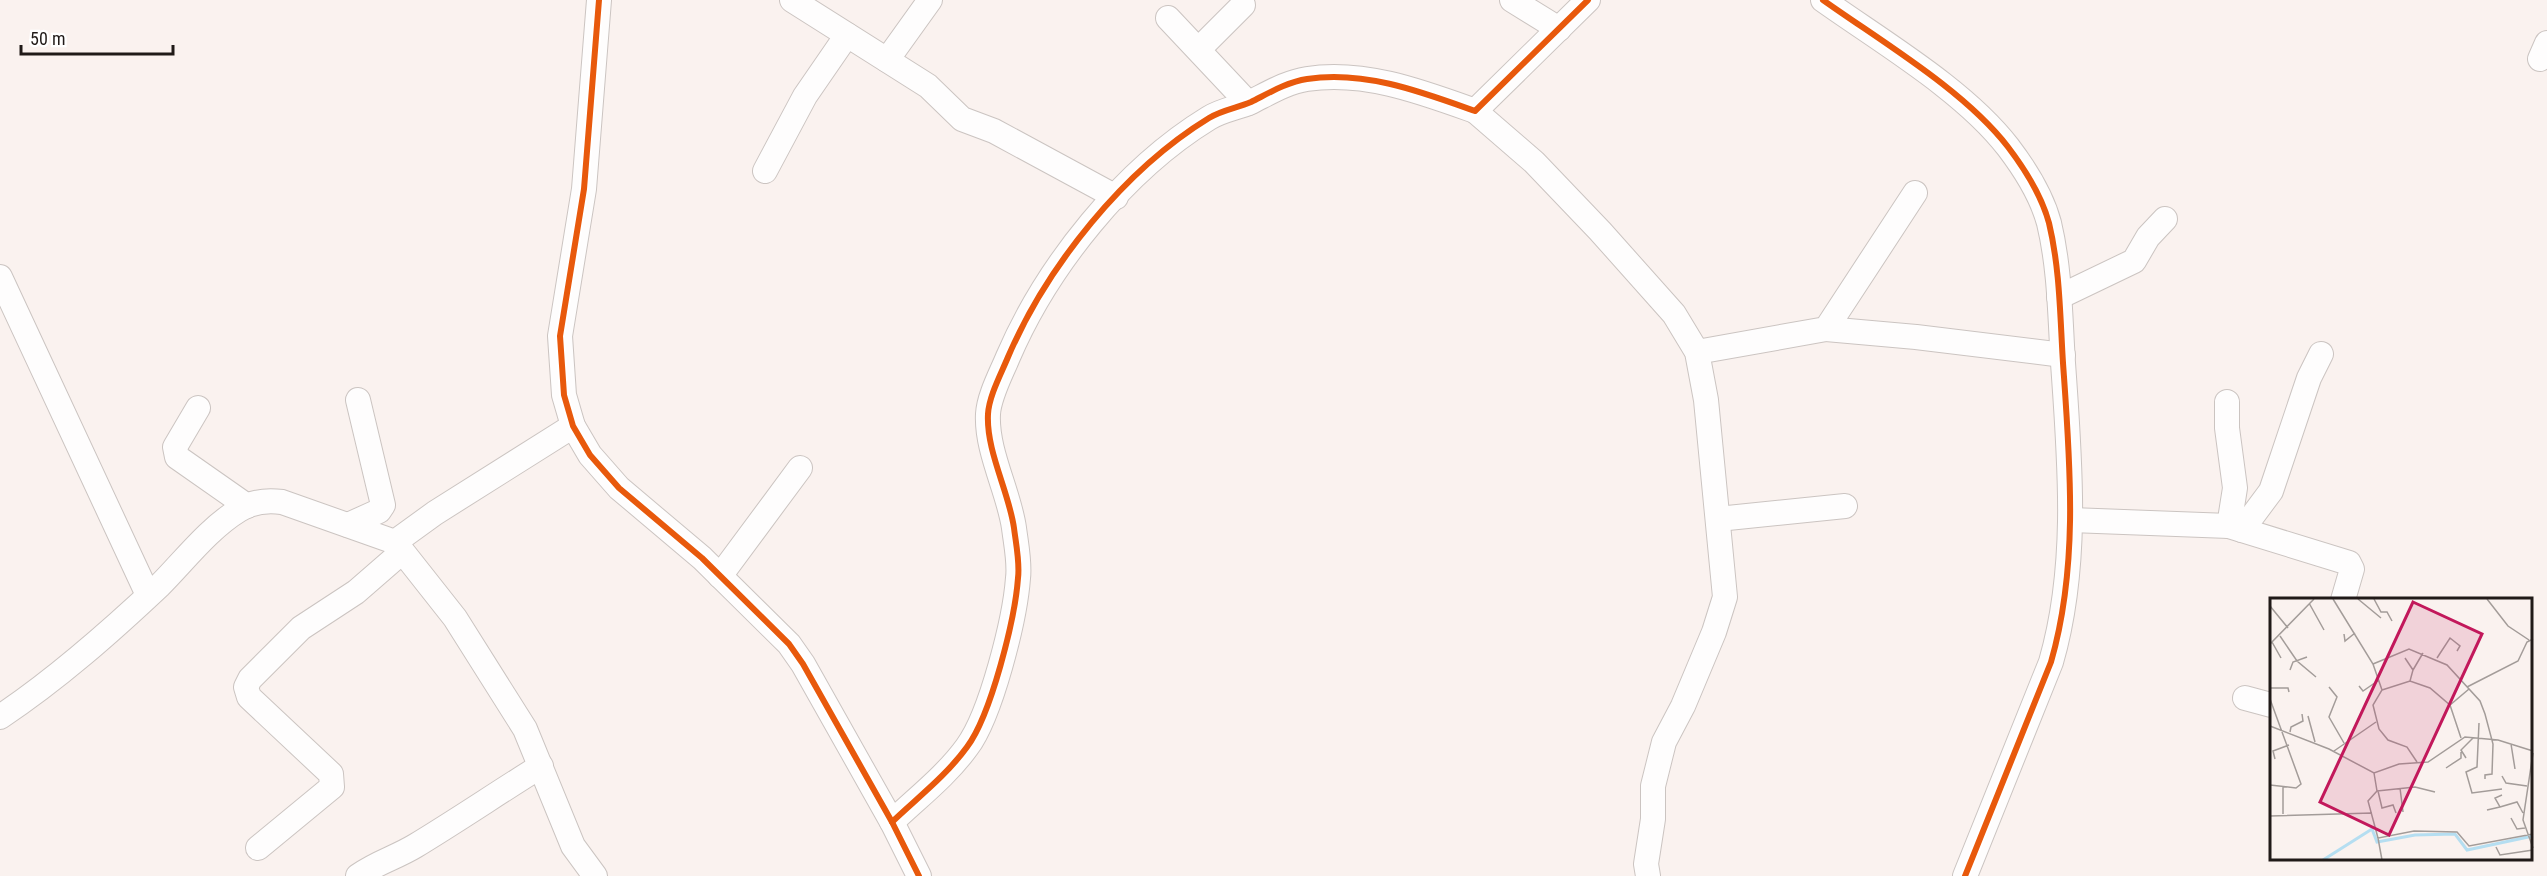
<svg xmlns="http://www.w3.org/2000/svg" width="2547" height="876" font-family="'Roboto Condensed',sans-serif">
<rect width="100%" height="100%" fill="#faf2ef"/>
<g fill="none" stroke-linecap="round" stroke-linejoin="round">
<!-- minor casing -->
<g stroke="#cbc4c1" stroke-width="26">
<g id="minor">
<path d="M599,0L584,189L560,336L564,395L573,426L590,455L619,488L702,558L789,644L803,664L892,822L919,876"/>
<path d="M792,0L928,86L962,119L994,131L1116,197"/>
<path d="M1512,0L1559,29"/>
<path d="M1823,0C1882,42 1964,90 2008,147C2024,168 2042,197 2049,223C2060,269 2060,316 2063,363C2070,462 2079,565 2051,662L1965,876"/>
<path d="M1168,18L1248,103"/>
<path d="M1199,49L1243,5"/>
<path d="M2540,59L2547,43"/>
<path d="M887,60L930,0"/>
<path d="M1475,111L1534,162L1600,231L1674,314L1697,352L1706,400L1725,597L1714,632L1683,706L1664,742L1653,786V819L1646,864L1648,876"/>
<path d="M765,171L805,96L847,35"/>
<path d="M0,277L148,595"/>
<path d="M2059,297L2134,261L2148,237L2165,219"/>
<path d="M1826,329L1916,337L2063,355"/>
<path d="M1697,352L1826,329L1915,193"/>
<path d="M2227,402V428L2235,488L2229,526"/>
<path d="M198,408L175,447L177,457L247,506"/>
<path d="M1718,519L1845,506"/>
<path d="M2071,520L2229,526L2349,563L2352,569L2343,600"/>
<path d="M348,525L379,511L383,505L358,400"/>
<path d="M2242,530L2271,491L2309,378L2321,354"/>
<path d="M395,542L455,618L525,729L573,846L595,876"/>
<path d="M720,576L800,468"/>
<path d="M2245,698L2271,705"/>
<path d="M0,717C57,679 109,633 159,586C184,561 208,529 239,510C253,501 267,500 282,502L395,542L435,513L573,426"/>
<path d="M892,822C917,798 946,776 967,747C991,715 1015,619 1018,578C1020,563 1016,544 1014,528C1009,492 986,451 988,414C989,396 1001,374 1008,357C1047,266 1124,170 1209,118C1222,110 1237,108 1251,102C1269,93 1287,82 1307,79C1364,70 1422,92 1475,111L1588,0"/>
<path d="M258,848L332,787L331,774L249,697L246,687L250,679L301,628L356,592L402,552"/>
<path d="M358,876C378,862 395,858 415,846C458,820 499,792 541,766"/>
</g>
</g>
<!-- minor -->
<use href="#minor" stroke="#fefdfd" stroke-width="24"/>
<!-- cycleway casing -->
<g stroke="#fff" stroke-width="10">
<g id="cycleway">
<path d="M599,0L584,189L560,336L564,395L573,426L590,455L619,488L702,558L789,644L803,664L892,822L919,876"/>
<path d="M1823,0C1882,42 1964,90 2008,147C2024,168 2042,197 2049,223C2060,269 2060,316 2063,363C2070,462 2079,565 2051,662L1965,876"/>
<path d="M892,822C917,798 946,776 967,747C991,715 1015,619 1018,578C1020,563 1016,544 1014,528C1009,492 986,451 988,414C989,396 1001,374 1008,357C1047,266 1124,170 1209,118C1222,110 1237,108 1251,102C1269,93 1287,82 1307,79C1364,70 1422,92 1475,111L1588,0"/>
</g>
</g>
<!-- cycleway -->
<use href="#cycleway" stroke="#e8590c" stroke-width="6"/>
</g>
<!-- overview -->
<g transform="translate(2270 598)">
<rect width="262" height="262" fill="#faf2ef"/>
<path fill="none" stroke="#b5def1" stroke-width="3" d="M53,262L102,231L107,244L145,237L185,236L197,252L263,238"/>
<path fill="none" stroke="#a39c99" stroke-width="1.5" d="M63,1L103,66L112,92L103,107L109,131L118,142L137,149L147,164M88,1L111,20M104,1L111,14H117L122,23M217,1L238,28L259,42M39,5L54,32M0,8L18,30M74,36L75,43L85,35M10,38L27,63L46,79M2,44L11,60M0,46L44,1M135,60L143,72L140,83M167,60L180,40L190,48L187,53M103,66L139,51L177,67L210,103L215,116L223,146L222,176L215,177V181M20,72L23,64L37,59M143,72L153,55M89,88L93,93L109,82M59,89L67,99L59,119L74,145M197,89L248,63L257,44L263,41M0,90H18L19,94M112,92L140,83L160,90L180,107L199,91M0,101L31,186L26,190L0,187M180,107L191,140M38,118L45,144M209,125L207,169L196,174L202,195L232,191M0,128L59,151L104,175L129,166L158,164L195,139L228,142L263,153M20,134L21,129L33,123L32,116M241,146L245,171M64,153L106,124M263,155L253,222L263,250M196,160L191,152L203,140M5,161L3,153L19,147M176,170L191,160V154M104,175L107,193L98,203L108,240M232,178L236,185L257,188M130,190L133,214M107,193L145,189L165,194M108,193L112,210L123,207L126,215M230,209L247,204L253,215M217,212L230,209L225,200L232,197M13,216V189M0,218L102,215M241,220L247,231L255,230M226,249L230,257L263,252M112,262L108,240L144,233L187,234L199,248L263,236"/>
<path fill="#c2185b" fill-opacity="0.15" stroke="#c2185b" stroke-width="3" d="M143,4L212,36L119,237L50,204Z"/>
<rect width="262" height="262" fill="none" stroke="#201a18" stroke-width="3"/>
</g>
<!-- scale -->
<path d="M21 45v9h152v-9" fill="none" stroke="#201a18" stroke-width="3"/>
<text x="30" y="45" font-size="18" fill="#201a18" stroke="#ffffff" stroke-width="4.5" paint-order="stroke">50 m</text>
</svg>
